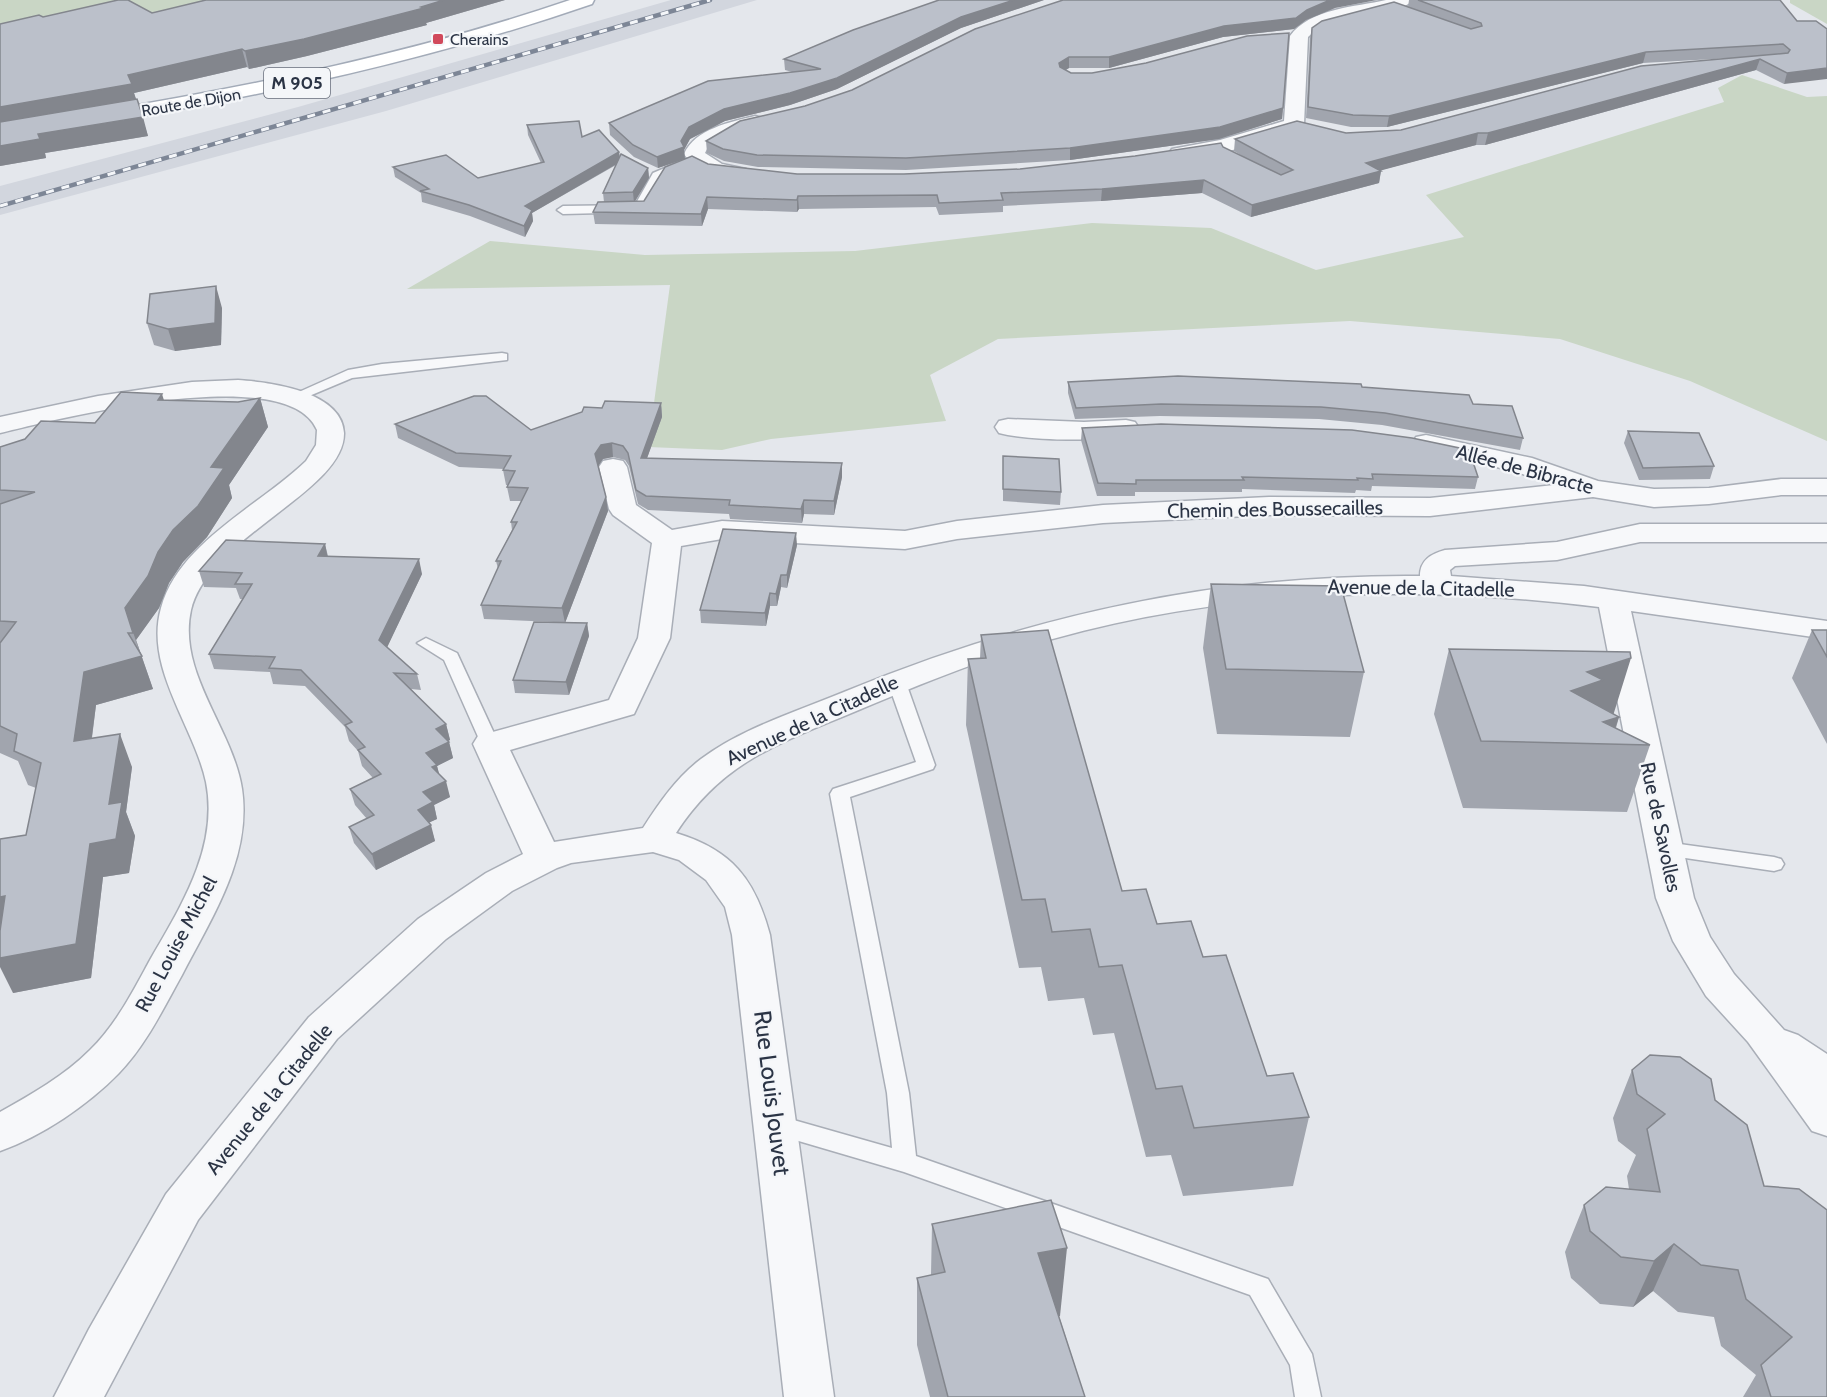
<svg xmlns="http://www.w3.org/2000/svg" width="1827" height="1397" font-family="Cabin,sans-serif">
<rect width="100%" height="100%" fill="#e4e7ec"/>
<!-- built -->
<path fill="#d2d6de" d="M671,0H757L386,111L0,215V186L298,107Z"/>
<!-- green -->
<g fill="#c9d6c5">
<path d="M0,0H220L0,40Z"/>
<path d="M1790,0H1827V24L1790,3Z"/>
<path d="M1742,75L1807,97L1827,96V441L1690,381L1560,339L1350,321L998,339L930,375L946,421L771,439L722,450L648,447L670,285L407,289L490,241L645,255L855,251L1092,223L1211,228L1316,270L1464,237L1426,195L1724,102L1718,88Z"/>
</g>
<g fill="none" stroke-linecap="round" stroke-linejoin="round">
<!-- lane casing -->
<g stroke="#a9aeb7" stroke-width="3">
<g id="lane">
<path d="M679,162L689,164L662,177L643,212L563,214L557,210L563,206L635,205L653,173Z"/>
<path d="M502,353L507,354V360L352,378L302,399L297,400L290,396L348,370L382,364Z"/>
<path d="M426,638L457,653L499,744L497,748H483L444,660L417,643Z"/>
<path d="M896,674L905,680L935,765L933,769L850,797L909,1093L916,1156L1268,1279L1312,1354L1321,1397H1295L1290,1365L1250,1295L904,1172L768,1132L764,1125L768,1118L776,1115L892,1148L887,1093L830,794L833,789L916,762L887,680Z"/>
<path d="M1665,842L1774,857L1781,859L1784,864L1781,869L1774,871L1658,854L1655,849L1658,844Z"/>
</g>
</g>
<!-- street casing -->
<g stroke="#a9aeb7" stroke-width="3">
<g id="street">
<path d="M1386,0H1413C1401,16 1333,15 1308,37L1304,124L1301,128C1270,138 1202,165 1172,157L1169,153L1172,149L1220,140L1284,121L1290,36C1310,8 1356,7 1386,0Z"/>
<path d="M755,116L762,118L765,122L762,126L740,131L707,149L705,153L722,164L746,169L749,173L746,177C725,183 696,172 684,154C695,129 730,122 755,116Z"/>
<path d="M238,380C269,382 342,391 344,433C345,491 208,537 191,610C177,673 233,729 242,789C252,857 212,917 182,975C163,1009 146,1045 119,1073C88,1105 42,1136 0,1151V1112C32,1094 64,1076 90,1050C116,1025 133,991 150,960C181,906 219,847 206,782C194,726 144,668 161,608C179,542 261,505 306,461L316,445L317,430C287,360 58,419 0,433V417L98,396L192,382Z"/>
<path d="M1008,419L1084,422L1126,420L1135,422L1139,428L1135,434C1104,442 1030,441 999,433L995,427L999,421Z"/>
<path d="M1426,435L1532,458L1598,481L1654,489L1709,488L1781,479H1827V495H1781L1709,504L1654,507L1593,497L1430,516L1269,515L1103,523L957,539L905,549L722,539L681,546L670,638L634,714L510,750L554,842L643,828C659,803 677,777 701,759C742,728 796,712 844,692C1030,615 1218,574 1420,576C1420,560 1431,554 1445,550L1557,542L1640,524H1827V542H1640L1557,560L1455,566L1450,570L1451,576L1584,586L1827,621V639L1631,611L1694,898L1710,937L1734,974L1784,1030L1798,1035L1827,1054V1136L1812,1131L1748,1042L1706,996L1673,941L1656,898L1599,607C1407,583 1208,590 1022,648C967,665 914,687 861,709C783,742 724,759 676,833C732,850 755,879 770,935L834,1397H784L732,935L725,907L706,880L679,860L653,852L571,863L557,868L512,891L446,939L337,1039L198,1220L104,1397H54L89,1329L166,1194L309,1017L418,919L486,873L523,854L473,744L478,736L609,700L638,638L652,543L613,515L609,509L599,467L603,461L613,459L623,461L627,467L636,505L672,530L722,521L905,531L957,521L1103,505L1269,497L1430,498L1554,485L1514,471L1416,449L1412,443L1416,437Z"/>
</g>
</g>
<!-- primary casing -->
<g stroke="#a3abb8" stroke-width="3">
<path id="primary" d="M570,0H594L592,4C430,60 265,95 97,124L87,118L97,112C257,85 415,53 570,0Z"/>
</g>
<!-- lane -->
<use href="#lane" fill="#f7f8fa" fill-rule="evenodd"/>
<!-- street -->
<use href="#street" fill="#f7f8fa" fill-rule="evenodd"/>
<!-- primary -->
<use href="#primary" fill="#fff" fill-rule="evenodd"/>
<!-- rail casing -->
<g stroke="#7d8696" stroke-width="4.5">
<path id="rail" d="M0,206L710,0"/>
</g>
<!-- rail -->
<use href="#rail" stroke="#f4f6f9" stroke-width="3" stroke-dasharray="8" stroke-linecap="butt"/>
</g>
<!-- wall -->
<g fill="#a1a5ae">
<path d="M206,0H505L426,23L427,25L307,56L249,69L247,67L134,93L148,136L45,153L46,158L0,166L43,17L152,13Z"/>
<path d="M937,0H1044L961,28L837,89L790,105L725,121L690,139L684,150L685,159L658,168L634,157L610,135L609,123L792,72L785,70L784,59L937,1Z"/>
<path d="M1409,0H1780L1797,21H1816L1784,84L1756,70L1485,145H1476L1381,170L1379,183L1251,217L1202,193L1101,201L1003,206V212L939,215L936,207L799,209L797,212L708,209L702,226L595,224L593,212L604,202L603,193L616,165L532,213L533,221L525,237L470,216L422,202L421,193L395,177L393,167L478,178L541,163L528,135L527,125L582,137L619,152L620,157L648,168L649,178L635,201H644L708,164L797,174H904L1020,169L1223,147L1249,160L1234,151L1235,139L1346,133L1401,130L1749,57L1643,63L1387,127H1351L1306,118L1310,38L1312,28L1408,7Z"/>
<path d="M1335,8L1306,20L1294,29L1223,37L1109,68H1069L1066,70L1071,73L1283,108L1282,119L1219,139L1070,160L906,170L758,167L724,161L707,153L706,141L852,90Z"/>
<path d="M222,308L221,345L175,351L154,345L147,323Z"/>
<path d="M1068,382L1362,387L1473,404L1523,438L1520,450L1382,425L1319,419L1160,416L1075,419L1068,393Z"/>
<path d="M260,398L268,427L229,485L232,498L207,537L183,562L169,583L159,608L136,640L153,689L96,705L92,738L132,767L126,812L135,836L129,873L103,877L91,978L13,993L26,835L36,788L28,785L18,761L0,753V447L25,439L95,423L164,400L238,402Z"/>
<path d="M661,403L662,417L647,458L842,477L834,515L804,514L802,523L730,519L729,514L648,510L638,504L629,466L625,460L613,457L603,459L598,466L606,497L608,511L565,623H587L589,636L569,695L515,693L513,680L554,622L484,619L481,605L498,569L496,561L512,530L511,522L521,501H510L507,487L508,485H506L503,470L504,469L459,467L398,438L395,424L531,430L602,408Z"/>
<path d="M1082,428L1478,477L1475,489L1372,486L1371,491L1356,490L1355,493L1242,489V492H1135V496H1097L1081,440Z"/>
<path d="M1628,431L1714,466L1710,479L1639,480L1624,443Z"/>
<path d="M1003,456L1061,492L1060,505L1003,501Z"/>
<path d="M325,544L328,556L422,574L387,647L417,674L421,690L411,689L446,724L450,740L448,741L449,742L453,758L437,766L439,774L450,797L434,805L437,819L429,822L435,841L376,870L354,843L349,827L367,819L355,805L350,789L373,778L362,766L358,751L349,741L345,727L305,686L273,684L270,672L214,669L209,654L243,599H240L236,588L204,587L199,571Z"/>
<path d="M797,545L787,588L781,587L777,606H770L766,626L701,623L700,610Z"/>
<path d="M1211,584L1364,672L1350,737L1217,734L1203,648Z"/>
<path d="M1812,630H1827V744L1792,678Z"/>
<path d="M981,635L1122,891L1157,924L1203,957L1267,1076L1309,1117L1293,1186L1183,1196L1171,1155L1146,1157L1114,1033L1093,1035L1084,998L1048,1001L1041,967L1019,968L966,725L968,659H980Z"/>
<path d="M1449,649L1619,717L1616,728L1650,745L1627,812L1463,808L1434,714Z"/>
<path d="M1632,1070L1715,1100L1764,1186L1827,1397H1743L1756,1375L1721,1346L1714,1317L1678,1312L1653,1291L1633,1307L1600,1304L1571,1278L1565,1252L1584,1205L1629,1189L1627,1176L1636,1155L1618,1141L1613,1118Z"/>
<path d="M932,1224L1060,1316H1059L1085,1397H930L917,1345V1278L931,1275Z"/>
</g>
<!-- shaded-wall -->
<g fill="#83868d">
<path d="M444,0H505L426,23L427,25L307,56L249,69L245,51Z"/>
<path d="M1014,0H1044L961,28L837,89L790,105L725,121L690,139L684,150L685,159L658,168L657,157L681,141L689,127L724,109L961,17Z"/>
<path d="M1330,0H1377L1335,8L1306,20L1294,29L1223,37L1109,68V57L1224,26L1307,10Z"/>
<path d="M242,49L247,67L134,93L137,102L0,126V107L128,75Z"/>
<path d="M1646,52L1643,63L1387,127L1389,116Z"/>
<path d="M1069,57V68L1058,74L1059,63Z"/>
<path d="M1760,59L1756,70L1485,145L1488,133Z"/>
<path d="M1827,68V79L1784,84L1787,73Z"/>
<path d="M1283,108L1282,119L1219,139L1070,160V148Z"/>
<path d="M143,117L148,136L45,153L46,158L0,166V146L38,134Z"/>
<path d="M1478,133L1476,145L1364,175L1366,163Z"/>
<path d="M619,152L620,162L532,213L533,221L525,237L524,226L525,206Z"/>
<path d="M648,168L649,178L634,203L633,192Z"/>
<path d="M1381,171L1379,183L1251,217L1252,205Z"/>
<path d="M1204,180L1202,193L1101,201L1102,189Z"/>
<path d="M798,196L799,209L797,212V200Z"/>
<path d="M707,197L708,209L702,226L701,214Z"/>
<path d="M216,286L222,308L221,345L175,351L168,329Z"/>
<path d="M162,394L171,423L158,400Z"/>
<path d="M260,398L268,427L229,485L232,498L207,537L183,562L169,583L159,608L136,640L153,689L96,705L87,774L74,741L84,672L141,656L125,608L158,552L211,467Z"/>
<path d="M661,403L662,417L642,472L641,458Z"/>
<path d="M612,443L613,457L603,459L597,468L595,454L601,445Z"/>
<path d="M842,463V477L834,515V501Z"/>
<path d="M606,497L608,511L565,623L562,608Z"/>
<path d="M804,500V514L802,523L801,509Z"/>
<path d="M796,533L797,545L787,588V575Z"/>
<path d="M325,544L328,559L318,556Z"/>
<path d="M419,559L422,574L383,656L379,640Z"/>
<path d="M781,575V587L777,606L776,594Z"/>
<path d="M770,593V606L766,626L765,613Z"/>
<path d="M587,623L589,636L569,695L566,682Z"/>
<path d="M1631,658L1612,719L1619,717L1610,744L1571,691L1587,672Z"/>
<path d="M446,724L450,740L439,745L436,729Z"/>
<path d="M120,734L132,767L126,812L135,836L129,873L103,877L91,978L13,993L0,967V958L90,844L109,804Z"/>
<path d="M449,742L453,758L437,766L441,781L432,768L426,753Z"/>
<path d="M446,781L450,797L434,805L437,819L422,826L418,810L423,792Z"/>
<path d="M431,825L435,841L376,870L372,854Z"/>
<path d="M5,896L0,934V897Z"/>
<path d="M1674,1244L1653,1291L1633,1307L1654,1261Z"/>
<path d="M1067,1248L1060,1316L1033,1321L1038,1253Z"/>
</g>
<!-- building -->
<g fill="#bbc0ca" stroke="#83868d" stroke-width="1.5">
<path d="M118,0H128L152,13L206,0H444L421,7L424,8L304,39L245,51L242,49L128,75L132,84L0,107V24L39,15L43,17Z"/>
<path d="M939,0H1014L961,17L837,78L790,93L724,109L689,127L681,141L684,147L657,157L633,145L609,123L708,81L821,69L784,59L853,30Z"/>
<path d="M1063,0H1330L1307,10L1296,18L1224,26L1109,57H1069L1059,63L1060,67L1071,73H1092L1146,63L1247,36L1289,33L1283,108L1220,127L1070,148L906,158L757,155L723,149L706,141L740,121L805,106L852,90L975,29Z"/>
<path d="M1418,0H1780L1797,21H1816L1827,29V68L1787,73L1760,59L1488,133H1478L1366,163L1381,171L1252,205L1204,180L1102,189L1001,193L1003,200L939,203L937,195L798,196L797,200L707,197L701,214L593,212L598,202L644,201L665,167L692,156L708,164L797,174H904L1020,169L1135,156L1221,143L1223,147L1281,175L1293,170L1235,139L1297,121L1346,133L1401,130L1641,66L1788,53L1790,50L1783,44L1646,52L1389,116L1353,115L1308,107L1312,28L1322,21L1394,2L1471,29L1482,26L1481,23Z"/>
<path d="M137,99L143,117L38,134L40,139L0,146V122Z"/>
<path d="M579,121L582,137L599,130L619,152L525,206L532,210L524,226L469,205L420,191L429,189L393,167L446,155L478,178L544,162L527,125Z"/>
<path d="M621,154L648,168L633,192L603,193Z"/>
<path d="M216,286L215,323L168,329L147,323L150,294Z"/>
<path d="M1178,376L1361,384L1362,387L1469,395L1473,404L1512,406L1523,438L1385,413L1321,407L1161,404L1076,408L1068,382Z"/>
<path d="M121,392L162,394L158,400L238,402L260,398L211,467L224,468L198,506L173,530L158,552L148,576L125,608L133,633H128L142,656L84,672L74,741L120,734L109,804L122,802L116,839L90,844L76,944L0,958V931L5,896L0,897V839L26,835L41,763L14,751L17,734L0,726V643L16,622L0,621V504L35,492L0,490V447L25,439L41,421L95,423Z"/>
<path d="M474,396H486L531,430L582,412L584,407L602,408L605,401L661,403L641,458L842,463L834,501L804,500L801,509L729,505L730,500L646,496L636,490L628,453L623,446L612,443L601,445L595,454L606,497L562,608L481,605L501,561H496L517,522H511L528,488L507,487L515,471L503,470L511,456L456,453L395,424Z"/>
<path d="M1161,424L1352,430L1412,438L1469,450L1478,477L1372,474L1373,479L1357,478L1358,480L1242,477L1244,480H1136V484L1098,483L1082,428Z"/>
<path d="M1628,431L1699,433L1714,466L1643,468Z"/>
<path d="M1003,456L1059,459L1061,492L1003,489Z"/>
<path d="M723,529L796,533L787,575H781L776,594L770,593L765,613L700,610Z"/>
<path d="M226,540L325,544L318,556L419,559L379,640L417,674L394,673L446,724L436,729L449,742L426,753L437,765L432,767L446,781L423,792L433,802L418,810L431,825L372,854L349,827L374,815L350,789L381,774L358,750L365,747L345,725L352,722L301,670L269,668L275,657L209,654L252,584H235L242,573L199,571Z"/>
<path d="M1211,584L1341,586L1364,672L1226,669Z"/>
<path d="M534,622L587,623L566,682L513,680Z"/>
<path d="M1048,630L1122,891L1146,889L1157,924L1191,921L1203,957L1226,955L1267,1076L1293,1073L1309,1117L1194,1128L1182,1086L1156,1089L1122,965L1099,967L1090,929L1052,932L1045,899L1022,900L968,659L986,658L981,635Z"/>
<path d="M1812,630H1827V657Z"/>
<path d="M1449,649L1630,652L1631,658L1587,672L1603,680L1571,691L1619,717L1603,722L1650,745L1481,741Z"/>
<path d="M1650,1055L1680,1057L1711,1079L1715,1100L1747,1125L1764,1186L1799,1189L1827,1210V1397H1771L1761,1365L1792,1337L1746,1299L1738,1270L1701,1265L1674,1244L1654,1261L1621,1257L1590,1231L1584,1205L1606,1187L1660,1192L1647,1129L1665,1114L1637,1094L1632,1070Z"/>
<path d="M1051,1200L1067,1248L1038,1253L1085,1397H948L917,1278L945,1272L932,1224Z"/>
</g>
<!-- markers -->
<rect fill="#d1495b" stroke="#f4f6f9" stroke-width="2" x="432" y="33" width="12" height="12" rx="3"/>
<g text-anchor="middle" stroke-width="4.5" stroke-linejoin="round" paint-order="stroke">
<!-- far-poi labels -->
<g font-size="16" fill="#2b3445" stroke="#f4f6f9" text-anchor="start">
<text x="450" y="45">Cherains</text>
</g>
<!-- far-street labels -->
<g font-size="16" fill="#2b3445" stroke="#f4f6f9">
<text transform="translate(191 102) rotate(-10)" y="6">Route de Dijon</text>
</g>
<!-- shield labels -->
<rect fill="#f4f6f9" stroke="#676e7b" stroke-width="1.5" x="264" y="68" width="66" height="30" rx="4.5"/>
<g font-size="18" font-weight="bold" fill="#2b3445">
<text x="297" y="89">M 905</text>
</g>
<!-- street labels -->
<g font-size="20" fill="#2b3445" stroke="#f4f6f9">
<text transform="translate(1525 469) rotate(15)" y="7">Allée de Bibracte</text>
<text transform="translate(1275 509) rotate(-1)" y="7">Chemin des Boussecailles</text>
<text transform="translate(1421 588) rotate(1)" y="7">Avenue de la Citadelle</text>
<text transform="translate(812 720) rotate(-25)" y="7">Avenue de la Citadelle</text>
<text transform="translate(1661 827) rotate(78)" y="7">Rue de Savolles</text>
<text transform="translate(176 944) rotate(-62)" y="7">Rue Louise Michel</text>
<text transform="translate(269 1099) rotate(-51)" y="7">Avenue de la Citadelle</text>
</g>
<!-- near-street labels -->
<g font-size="24" fill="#2b3445" stroke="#f4f6f9">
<text transform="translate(772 1093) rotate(83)" y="8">Rue Louis Jouvet</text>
</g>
</g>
</svg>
